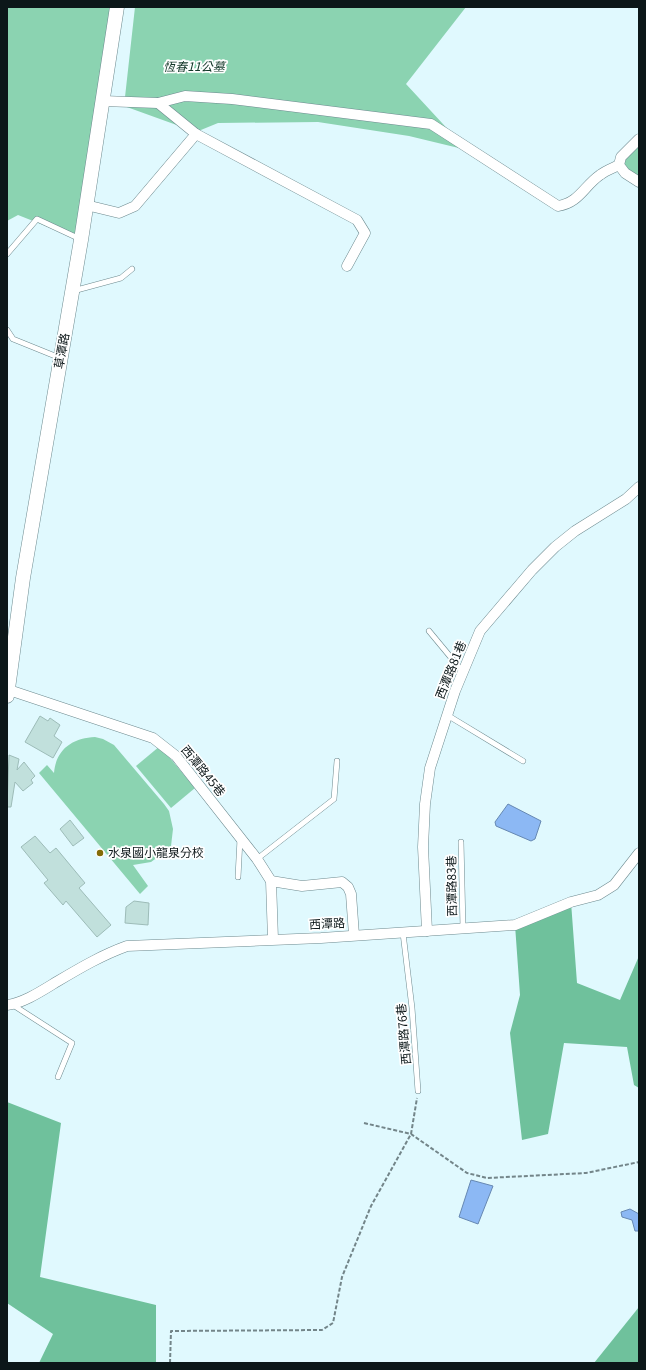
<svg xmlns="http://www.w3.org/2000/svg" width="646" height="1370" font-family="Georgia,'Noto Sans TC',serif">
<rect width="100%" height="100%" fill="#e0f9fe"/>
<!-- green -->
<g fill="#8bd3b1">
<path d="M7,7H120L81,240L18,215L7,221Z"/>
<path d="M135,7H466L406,84L467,150L409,136L318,122L218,123L196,132L124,106Z"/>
<path d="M639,146V182L619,165Z"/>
<path d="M95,737L103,739L114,745L164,804L169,811L173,829L171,846L166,851L151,862L133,865L148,886L140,894L39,773L47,765L54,773C56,749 73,738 95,737Z"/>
<path d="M160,746L195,788L171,808L136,766Z"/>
</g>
<!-- forest -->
<g fill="#6fc19c">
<path d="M571,902L577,983L620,1000L639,956V1088L634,1085L627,1047L564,1043L548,1134L522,1140L510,1033L520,995L515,925Z"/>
<path d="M7,1102L61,1123L40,1277L156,1305V1363H39L53,1334L7,1303Z"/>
<path d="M639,1307V1363H594Z"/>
</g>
<!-- water -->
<g fill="#8cb8f4" stroke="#6688b2">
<path d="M508,804L541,821L535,839L531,841L496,826L495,822Z"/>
<path d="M471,1180L493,1186L478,1224L459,1217Z"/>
<path d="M630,1209L639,1214V1231H635L632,1220L622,1217L621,1212Z"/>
</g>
<!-- building -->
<g fill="#c1e0dc" stroke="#9dbcb8">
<path d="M40,716L48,721L50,718L60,725L54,736L62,742L53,758L25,742Z"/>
<path d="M9,755L19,759L17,770L24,762L35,776L31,780L33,783L23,791L15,782L11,807H7Z"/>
<path d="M70,820L84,838L73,846L60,829Z"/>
<path d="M35,836L50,853L56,848L85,883L79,888L111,925L97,937L66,901L63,905L44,883L48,880L21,847Z"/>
<path d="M134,901L149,903L148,925L125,923L126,907Z"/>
</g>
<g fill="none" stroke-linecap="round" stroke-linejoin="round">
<!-- lane casing -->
<g stroke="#6d8a8f" stroke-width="6">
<g id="lane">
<path d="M7,254L37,219L80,239"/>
<path d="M73,291L121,278L132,269"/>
<path d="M7,330L13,339L60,358"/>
<path d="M429,631L463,672"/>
<path d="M447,715L523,761"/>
<path d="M461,842L463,928"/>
<path d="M257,859L334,799L337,761"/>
<path d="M238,877L240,839"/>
<path d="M403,933L412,1008L418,1091"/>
<path d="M13,1005L72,1043L58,1077"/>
</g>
</g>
<!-- street casing -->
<g stroke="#6d8a8f" stroke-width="11">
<g id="street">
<path d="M103,101L158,103L185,96L232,99L431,124L558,206C579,203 584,186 600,175C605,171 613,168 619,165"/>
<path d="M158,103L196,134L357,220L365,233L347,266"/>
<path d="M639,139L621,157L619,165L625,173L639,182"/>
<path d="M86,205L119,213L135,206L196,134"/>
<path d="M9,690L153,738L176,756L257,859L271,881L273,939"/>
<path d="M271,881L302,886L342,882L348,887L351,894L354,935"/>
<path d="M427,931L423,847L425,804L430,768L455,691L480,631L532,570L555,547L575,531L626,499L639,487"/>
<path d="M7,1005C24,1003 43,990 58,981C80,968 102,955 127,946L321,938L515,925L571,902L598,895L614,885L639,853"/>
</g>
</g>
<!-- secondary casing -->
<g stroke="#6d8a8f" stroke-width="15">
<path id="secondary" d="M7,696L23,578L81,240L117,7"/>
</g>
<!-- path -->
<g stroke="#738589" stroke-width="2" stroke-dasharray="4 2" stroke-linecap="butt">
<path d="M364,1123L411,1134L467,1173L487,1178L586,1173L639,1162"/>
<path d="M170,1363L171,1331L322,1330L333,1323L342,1277L371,1206L411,1134L417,1098"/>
</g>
<!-- lane -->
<use href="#lane" stroke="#fff" stroke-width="5"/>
<!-- street -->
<use href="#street" stroke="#fff" stroke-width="10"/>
<!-- secondary -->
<use href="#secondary" stroke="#fff" stroke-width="14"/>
</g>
<!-- markers -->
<circle fill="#836c07" stroke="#fff" stroke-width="1.5" cx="100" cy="853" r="4"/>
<g text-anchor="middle" stroke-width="3.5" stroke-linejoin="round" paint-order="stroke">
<!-- park labels -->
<g font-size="12" font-style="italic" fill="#133829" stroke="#fff">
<text x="194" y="71">恆春11公墓</text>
</g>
<!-- street labels -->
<g font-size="12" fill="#0c1719" stroke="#fff">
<text transform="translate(62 351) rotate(-80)" y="4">草潭路</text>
<text transform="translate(451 670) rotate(-68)" y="4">西潭路81巷</text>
<text transform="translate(203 771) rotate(51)" y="4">西潭路45巷</text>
<text transform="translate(452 886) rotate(-91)" y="4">西潭路83巷</text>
<text transform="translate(327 924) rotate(-3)" y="4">西潭路</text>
<text transform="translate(404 1034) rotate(-95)" y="4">西潭路76巷</text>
</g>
<!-- poi labels -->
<g font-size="12" fill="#0c1719" stroke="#fff" text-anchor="start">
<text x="108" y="857">水泉國小龍泉分校</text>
</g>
</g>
<!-- border -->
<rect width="646" height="1370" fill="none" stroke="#0c1719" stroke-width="16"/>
</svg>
